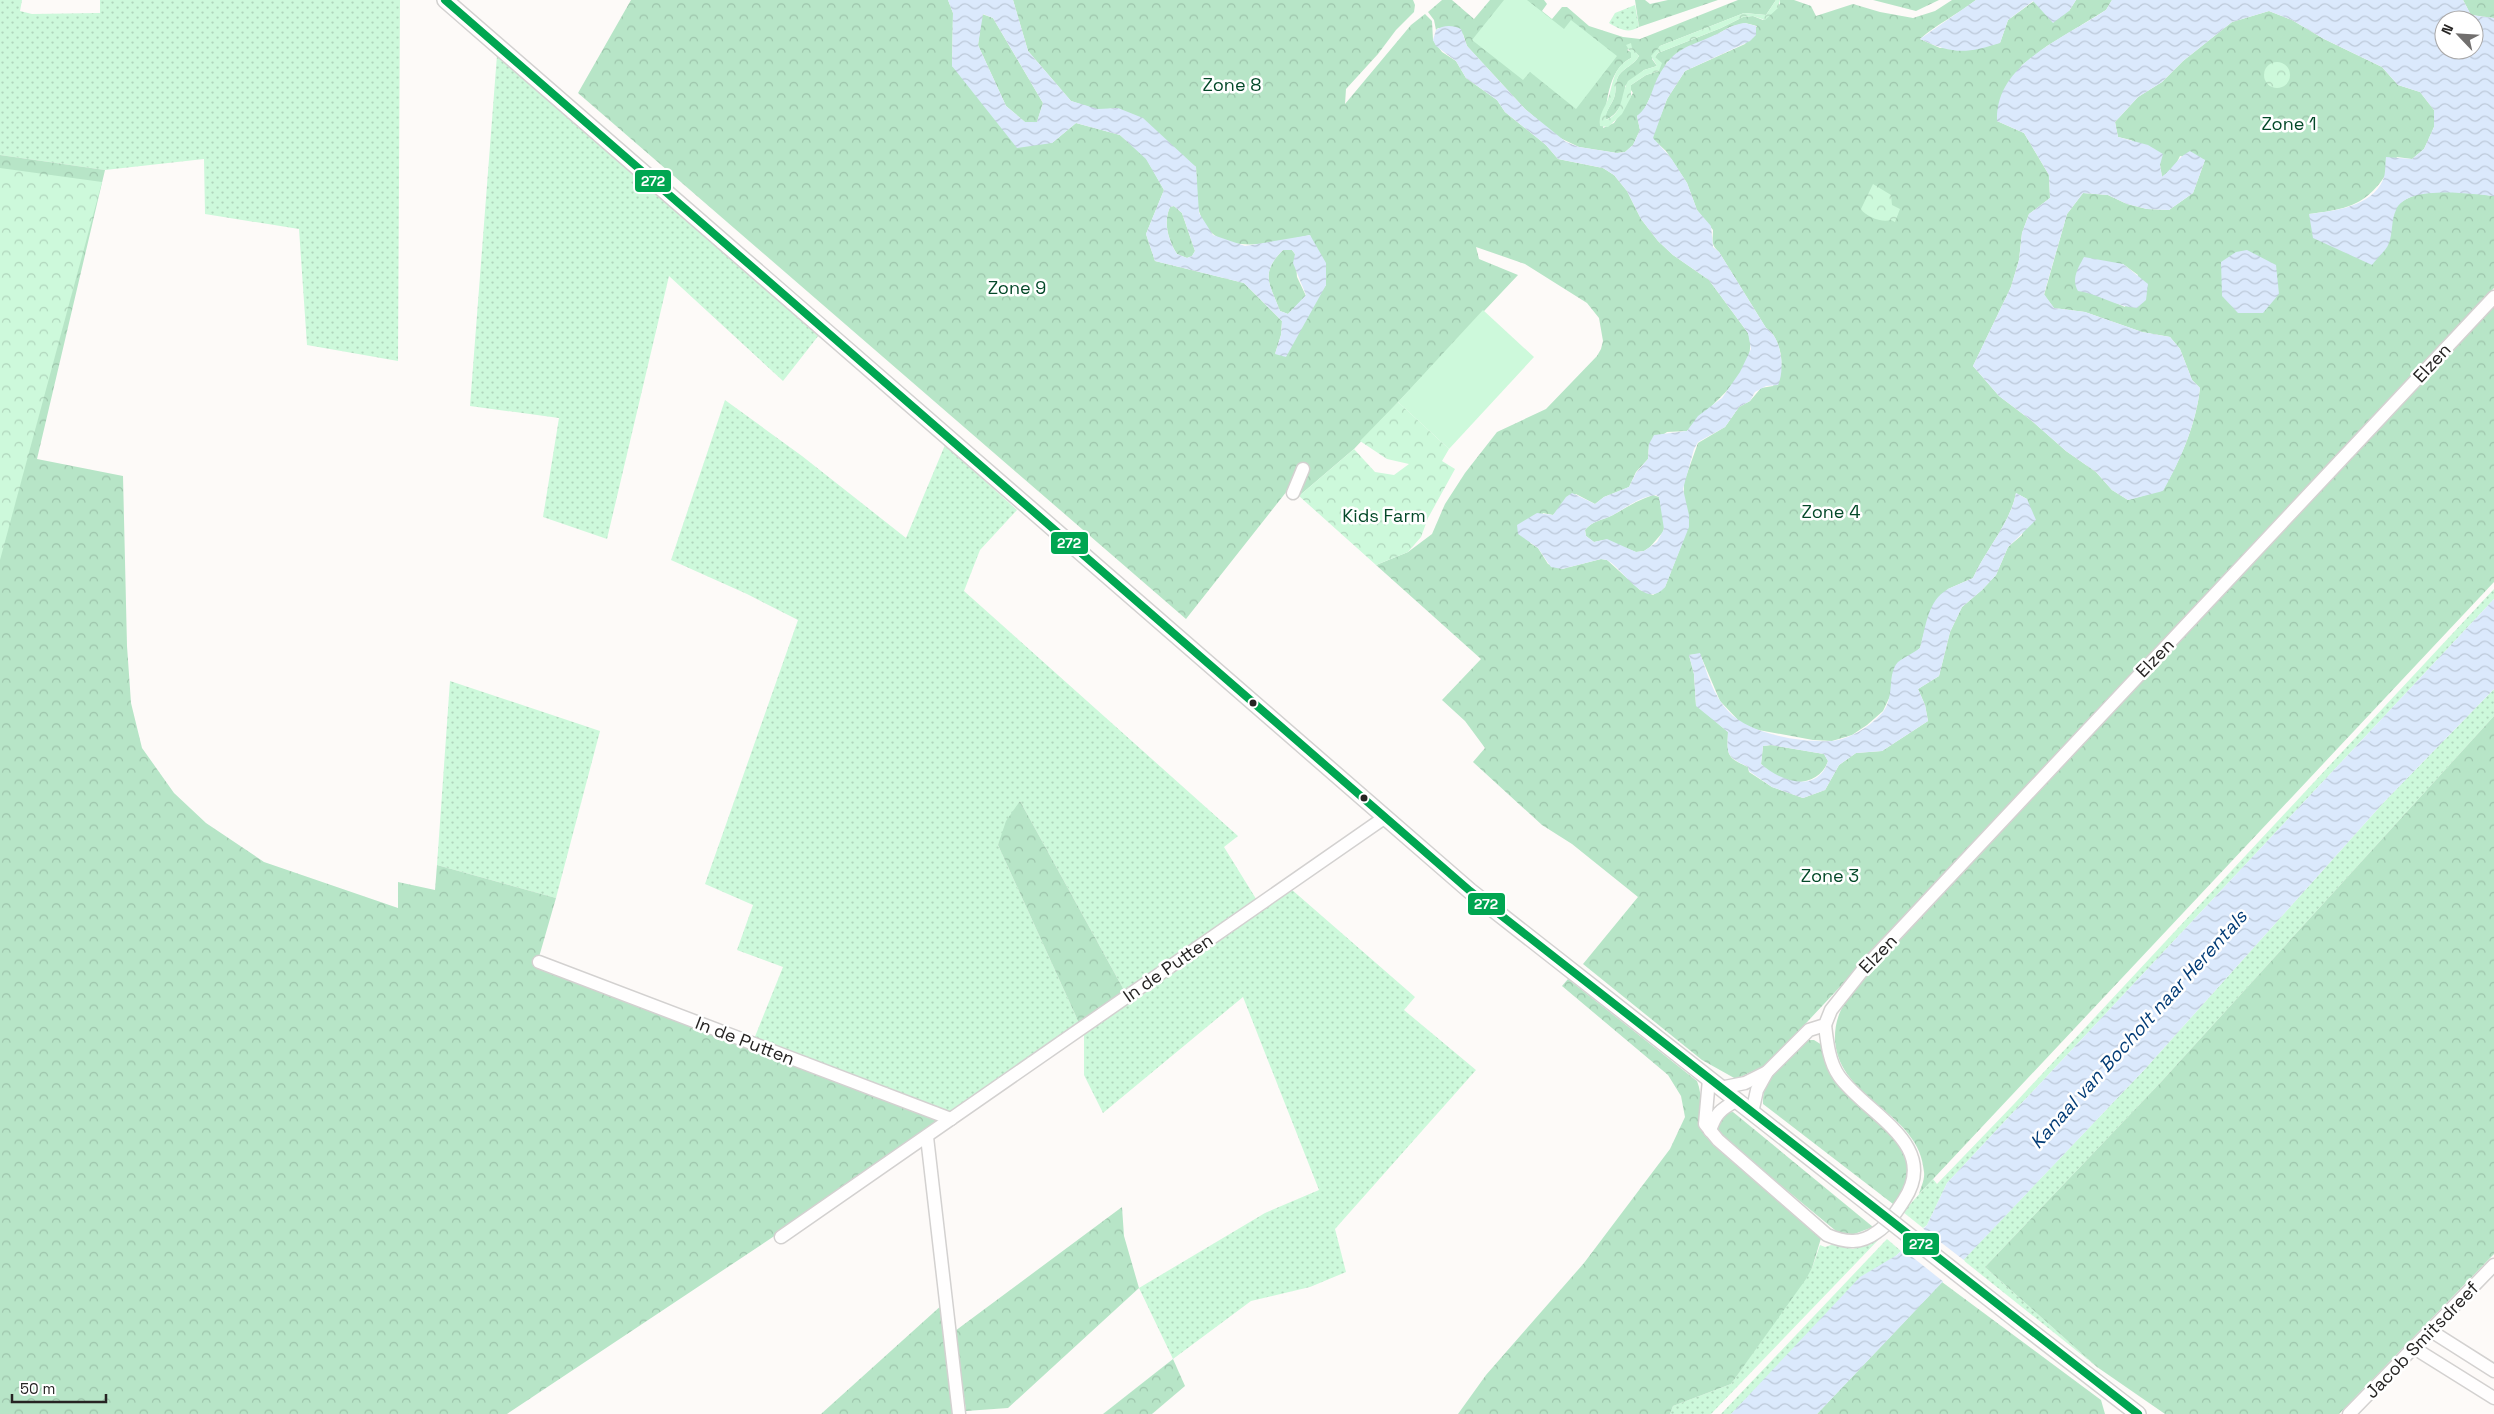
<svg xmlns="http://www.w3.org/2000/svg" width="2494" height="1414" font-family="'Space Grotesk',sans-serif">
<defs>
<pattern id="grass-dots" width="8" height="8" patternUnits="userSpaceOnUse" patternTransform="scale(1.25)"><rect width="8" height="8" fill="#cdf9db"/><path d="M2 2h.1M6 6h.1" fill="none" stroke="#b0d5bc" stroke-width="1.8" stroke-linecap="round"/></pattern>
<pattern id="forest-crowns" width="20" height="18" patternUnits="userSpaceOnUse" patternTransform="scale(1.25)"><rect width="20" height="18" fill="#b7e5c7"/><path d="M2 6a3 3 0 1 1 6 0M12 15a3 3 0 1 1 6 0" fill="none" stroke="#9dc4ab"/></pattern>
<pattern id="park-crowns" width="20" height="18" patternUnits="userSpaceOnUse" patternTransform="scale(1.25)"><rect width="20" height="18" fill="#cdf9db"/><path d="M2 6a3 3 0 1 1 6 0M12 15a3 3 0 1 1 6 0" fill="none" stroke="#b0d5bc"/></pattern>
<pattern id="water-waves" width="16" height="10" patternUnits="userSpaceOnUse" patternTransform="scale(1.25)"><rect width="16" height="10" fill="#dbe9fc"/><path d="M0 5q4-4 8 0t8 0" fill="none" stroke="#bcc8d8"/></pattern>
</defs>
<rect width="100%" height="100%" fill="#fdfaf8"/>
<!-- grass -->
<g fill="url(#grass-dots)">
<path d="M0,0H22L20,11L32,14L100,13V0H400L398,361L307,345L299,229L205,214L204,159L105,170L0,155Z"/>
<path d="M1635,5L1639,27C1628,34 1619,29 1609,23L1615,13Z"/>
<path d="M497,55L819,335L783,381L669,276L607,539L543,517L559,418L470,406Z"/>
<path d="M725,400L802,456L906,538L945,445L1017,510L980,550L964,591L1238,836L1224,847L1258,902L1125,992L1020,801L998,845L1079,1023L955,1113L942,1112L754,1039L783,967L737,950L753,905L705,884L798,620L747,594L671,560Z"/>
<path d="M2494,589V599L1947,1183L1927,1225L1923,1228L1903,1212L1933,1179L1937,1184L2014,1104Z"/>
<path d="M450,681L600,731L556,898L437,865Z"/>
<path d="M2494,689V716L2161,1082L1985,1267L2097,1367L1963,1260L2145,1069L2384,802Z"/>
<path d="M1291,889L1415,997L1404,1010L1476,1070L1335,1229L1346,1272L1310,1287L1251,1301L1173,1359L1139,1288L1265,1213L1319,1190L1243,997L1103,1113L1084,1075V1032Z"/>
<path d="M1882,1236L1711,1414H1670L1673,1406L1731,1384L1812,1268L1820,1245L1825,1247L1834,1244L1853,1249Z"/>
<path d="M1887,1239L1901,1251L1731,1414H1721Z"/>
</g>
<!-- forest -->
<g fill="url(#forest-crowns)" fill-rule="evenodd">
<path d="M631,0H948L953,13L952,66L1052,143L1076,123L1120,135L1146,158L1164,190L1146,234L1155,261L1244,283L1282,321L1281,335L1275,354L1326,285L1310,235C1277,242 1217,259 1201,217C1195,202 1197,182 1196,167L1118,108L1098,110L1071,101L1028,51L1013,0H1413L1415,5L1414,12L1396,30L1378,54L1346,89L1345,104L1411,25L1425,14L1432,21L1433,40L1442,52L1456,61L1466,78L1497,100L1505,112L1546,145L1558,159L1603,168L1614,175L1627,191L1641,219L1658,241L1673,255L1709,280L1748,333C1762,370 1707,407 1687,431L1667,432L1649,444L1648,459L1636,472L1629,487L1604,497L1595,504L1576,494L1553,515L1543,513L1530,543L1538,548L1548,564L1562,569L1601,559L1607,560L1640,590L1653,595L1665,587L1683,541L1684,482L1698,443L1725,427L1739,407L1750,401L1761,388L1773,386C1776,380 1779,373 1781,367C1783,355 1777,334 1766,328L1719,252C1710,243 1713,241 1713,230L1697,210L1687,183L1666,151L1652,138L1667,99L1685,71L1745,44L1757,26L1745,23L1730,27L1667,62L1643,112L1637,116L1640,130L1633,145L1625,152L1617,153L1579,147L1558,137L1525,109L1467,46L1463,34L1438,28L1436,30L1434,20L1428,12L1442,0H1452L1474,19L1490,0H1544L1547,4L1542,11L1552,19L1562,7H1567L1589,26L1623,37L1640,39L1738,0H1776L1766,15L1744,13L1660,46L1652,59L1657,66L1644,70L1625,86C1625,99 1619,115 1605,120C1605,111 1611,106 1614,98C1617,90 1614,83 1619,75C1625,67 1634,65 1639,56L1631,48L1627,50L1631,52V58C1607,70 1607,105 1603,128L1614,123L1633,93L1629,87L1631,85L1646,75L1659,71L1655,57L1658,53L1721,28L1743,17L1753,16L1763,20L1780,4V0H1794L1811,6L1816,16L1853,4L1880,12L1913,18L1935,11L1952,0H1976C1958,14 1937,24 1920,39L1940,48L2000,43L2008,20L2034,1L2069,11L2076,0H2112L2106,10L2047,46L2022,65L1997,121L2024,133L2049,175L2050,198L2029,214L2022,233L2019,260L2011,287L1973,366L1999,396L2032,421L2066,451L2096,472L2112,490L2128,500L2163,490C2181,459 2196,424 2200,388L2192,380L2180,349L2170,337L2142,332L2085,312L2054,308L2044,295L2067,214L2083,193L2108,195L2127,204L2147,209L2169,210L2193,193L2205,160L2180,156L2175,166L2162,177L2160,165L2131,140L2118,137L2115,122L2138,97L2162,82L2183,61L2232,22L2269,11L2292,20L2324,39L2382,67L2398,85L2420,92L2434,110V127L2424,149L2412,159L2397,157C2371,201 2359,208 2309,214L2389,243C2390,233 2389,214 2397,206C2418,184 2467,193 2494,196V288L1794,1036L1764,1066L1736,1079L1702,1060L1583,964L1638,897L1572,844L1542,825L1473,762L1485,748L1465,721L1442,700L1481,659L1376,565L1408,552L1432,534L1445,504L1465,473L1497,432L1546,409L1597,356L1601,349L1603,341L1599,318L1587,303L1525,264L1476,247L1479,259L1518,275L1354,449L1299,496L1287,491L1186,619L578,93ZM2123,264L2138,275L2125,307L2096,294ZM2016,493L2027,499L2029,509L2022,535L2008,547L1996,575L1982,590L1962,607L1950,632L1939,676L1918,689L1925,705L1928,721L1882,751L1856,753L1839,765L1825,790L1803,798L1772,787L1749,772L1748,767C1726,757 1727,755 1728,732L1696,705L1694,674L1689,655L1700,654L1720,701L1740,722L1753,729L1813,740L1832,741L1852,735L1867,725L1883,711L1891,694L1892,675L1920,648L1924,633L1948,589L1973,578C1986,549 2010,524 2016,493Z"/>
<path d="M1635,0H1645L1650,4L1668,0H1718L1639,27Z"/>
<path d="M1873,0H1939L1916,11Z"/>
<path d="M2463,0H2494V18L2471,15Z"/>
<path d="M982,14L993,18L1043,103L1037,122H1025L1006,106L978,45Z"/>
<path d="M0,155L105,170L37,459L123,476L127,646L131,703L142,748L174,793L206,823L264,862L398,908V882L435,890L437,865L556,898L539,957L941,1119L845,1189L507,1414H0Z"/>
<path d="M1174,206L1182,213L1195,251L1192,256L1187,258L1177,254C1168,240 1163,222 1170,207Z"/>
<path d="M1283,250H1292L1295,254L1297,277L1306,296L1288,314L1280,311C1270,284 1259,274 1283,250Z"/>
<path d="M2494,306V582L1919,1194C1921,1187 1925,1179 1924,1172C1920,1112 1840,1101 1835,1041C1834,1018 1843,1003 1857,986Z"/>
<path d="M1653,495L1659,497L1665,524L1663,532L1650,547L1644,551L1636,552L1604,540L1594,542L1586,536L1585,530C1592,521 1603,520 1613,515C1627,507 1638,500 1653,495Z"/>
<path d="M2494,716V1254L2339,1414H2165L2097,1367L1985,1267L2161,1082Z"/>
<path d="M1771,745L1824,754L1828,761C1822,779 1802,786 1784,780C1775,777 1768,770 1761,764L1763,746Z"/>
<path d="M1020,801L1125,992L1079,1023L998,845L1006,821Z"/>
<path d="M1568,979L1697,1081C1705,1100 1696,1120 1705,1136L1822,1235L1812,1268L1806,1279L1731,1384L1673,1406L1670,1414H1458L1486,1375L1584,1263L1670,1149L1685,1117L1681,1096L1668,1075L1562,986Z"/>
<path d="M1805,1040H1814L1822,1045C1825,1054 1826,1066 1831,1074C1849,1105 1926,1143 1907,1186C1904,1192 1897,1199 1893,1204L1763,1104C1761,1078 1788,1058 1805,1040Z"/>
<path d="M1733,1112L1873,1227L1849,1236L1836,1231L1721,1136L1717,1125L1724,1113Z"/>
<path d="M1122,1207L1124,1236L1139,1288L1008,1408L966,1411L955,1331Z"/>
<path d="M1942,1282L2101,1400L2105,1414H1817Z"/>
<path d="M943,1304L952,1414H821Z"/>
<path d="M1173,1359L1185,1386L1152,1414H1103Z"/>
</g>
<!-- park -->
<g fill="url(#park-crowns)">
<path d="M1776,0H1780L1778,8L1765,20L1753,16L1743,17L1721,28L1658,53L1655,57L1662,63L1659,71L1646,75L1631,85V97L1622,114L1608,127L1600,126C1598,115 1605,108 1608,99C1614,82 1612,68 1631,58V53L1626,45L1631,43L1632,48L1639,56C1634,65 1625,67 1619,75C1614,83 1617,90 1614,98C1611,106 1605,111 1606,120C1624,113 1620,95 1628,81L1644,70L1657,66L1651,56L1660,46L1744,13L1766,15Z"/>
<circle cx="2277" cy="75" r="13"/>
<path d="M0,168L102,182L0,560Z"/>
<path d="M1873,184L1891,195L1892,205L1900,209L1895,222L1891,220C1882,223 1866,217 1861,209Z"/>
<path d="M1398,402L1449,449L1442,461L1455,469L1428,518L1421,537L1408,552L1376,565L1299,496L1354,449L1375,472L1394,475L1409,464L1387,459L1360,441Z"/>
</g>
<!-- pitch -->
<g fill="#cdf9db">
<path d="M1504,0H1527L1564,29L1571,20L1617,56L1576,109L1530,72L1523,80L1472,40Z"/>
<path d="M1483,310L1534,357L1449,449L1398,402Z"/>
</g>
<!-- water -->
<g fill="url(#water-waves)" fill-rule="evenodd">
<path d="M948,0H1013L1028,51L1071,101L1098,109L1118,108L1143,118L1196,167L1199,213L1213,235L1245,246L1310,235L1326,263V285L1286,357L1275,354L1281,335L1282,321L1244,283L1155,261L1146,234L1164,190L1146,159L1120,135L1076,123L1052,143L1017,148L952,66L953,13ZM983,14L993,18L1043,103L1037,122H1025L1006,106L978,45ZM1174,206L1182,213L1195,251L1192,256L1187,258L1177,254C1168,240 1163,222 1170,207ZM1283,250H1292L1295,254L1293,263L1306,295L1288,314L1280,311C1270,284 1259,274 1283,250Z"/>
<path d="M1976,0H2076L2069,11L2053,23L2033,1L2008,20L2000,43C1966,54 1952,54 1920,39Z"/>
<path d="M2112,0H2463L2471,15L2494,18V196C2472,194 2406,184 2396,210C2391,220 2393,233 2389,243C2386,251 2377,258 2372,265L2313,238L2309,214C2334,211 2371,207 2383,180C2386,174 2385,163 2386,157L2412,159L2424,149L2434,127V110L2420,92L2398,85L2382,67L2324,39L2292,20L2269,11L2232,22L2183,61L2162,82L2138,97L2115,122L2118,137L2148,145L2163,154L2160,165L2162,177C2173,168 2178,157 2190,151L2205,160L2193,193L2169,210L2147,209L2127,204L2108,195L2083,193L2067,214L2044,294L2054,308L2085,312L2142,332L2170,337L2180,349L2192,380L2200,388C2196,424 2181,459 2163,491L2128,500L2112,490L2096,472L2066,451L2032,421L1999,396L1973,366L2011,287L2019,260L2022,233L2029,214L2050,198L2049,175L2024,133L1997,121C1995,63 2065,38 2106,10ZM2444,20H2474V50H2444Z"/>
<path d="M1745,23L1756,26V35L1750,41L1685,71L1667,99L1653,138L1671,158L1687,183L1697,210L1711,226L1713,247L1719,252L1766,328C1782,337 1785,371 1778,385L1766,386L1755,392L1750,401L1739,407L1725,427L1698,442L1694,449L1683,489L1689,515V527L1665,587C1645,611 1623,568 1607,560L1601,559L1562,569L1551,567L1538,548L1518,534L1517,525L1537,513L1553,515L1566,497L1572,493L1595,504L1604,497L1629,487L1636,473L1648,459L1649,444L1654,435L1687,431L1698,416L1722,398L1740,372L1751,349L1748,333L1709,280L1673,255L1658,241L1641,219L1627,191L1614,175L1603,168L1558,159L1546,145L1505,112L1497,100L1466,78L1456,61L1436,46L1433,40L1436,30C1443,25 1453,25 1461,29L1467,46L1525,109L1566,142L1579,147L1617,153L1625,152L1633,145L1640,130L1637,116C1649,107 1651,92 1657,79C1675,45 1686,49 1717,34C1727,29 1734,24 1745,23ZM1656,495L1659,497L1664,529L1657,542L1650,547L1644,551L1636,552L1607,539L1594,542L1586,536L1585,530C1592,521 1603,520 1613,515C1627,507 1639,497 1656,495Z"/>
<path d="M2247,250L2276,265L2279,294L2263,313H2238L2222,296L2221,262L2236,252Z"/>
<path d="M2084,257L2123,264L2148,284L2146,300L2137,308C2116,307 2099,294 2078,291C2071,279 2078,268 2084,257Z"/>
<path d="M2016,493L2027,499L2036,520L2008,547L1996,575L1982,590L1962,607L1950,632L1939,676L1918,689L1925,705L1928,721L1882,751L1856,753L1839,765L1825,790L1803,798L1772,787L1749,771L1748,767C1726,756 1727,755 1728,732L1696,706L1694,674L1689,655L1700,653C1707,673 1713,695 1728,711C1749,734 1801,743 1831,741C1849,740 1871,726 1883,712C1895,697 1887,673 1898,662C1904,657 1914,653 1920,648C1926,627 1927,601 1948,589C1956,585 1965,582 1973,578C1986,549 2010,524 2016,493ZM1771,745L1824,754L1828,761C1818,794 1781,782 1761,764L1763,746Z"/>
<path d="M2494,599V689L2384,802L2145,1069L1817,1414H1731L1860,1277L1897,1255L1927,1225L1947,1183Z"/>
</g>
<!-- pier -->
<path fill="#fdfaf8" d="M1921,1227L1965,1261L1945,1283L1901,1248Z"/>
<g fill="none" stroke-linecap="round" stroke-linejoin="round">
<!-- minor casing -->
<g stroke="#d3d1d0" stroke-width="15">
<g id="minor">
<path d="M1293,493L1303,469"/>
<path d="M539,962L951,1119"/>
<path d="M1709,1079L1705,1124L1718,1140L1827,1235C1846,1243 1861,1244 1877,1232C1888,1225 1897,1211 1904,1200C1941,1144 1866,1114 1839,1076C1829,1062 1827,1042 1825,1025"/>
<path d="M1720,1088L1745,1083L1767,1072"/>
<path d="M1752,1113L1757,1090L1767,1072L1809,1030L1825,1025L1831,1010L1866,966L2494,297"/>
<path d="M1710,1131C1715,1114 1721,1109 1736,1101"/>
<path d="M927,1137L959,1414"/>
<path d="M781,1237L1384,818"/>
<path d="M2431,1331L2494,1371"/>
<path d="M2414,1348L2494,1398"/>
<path d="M2349,1414L2494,1265"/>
</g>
</g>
<!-- major casing -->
<g stroke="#d3d1d0" stroke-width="18">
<g id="major">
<path d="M445,0L1470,891L1870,1205"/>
<path d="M2019,1322L2138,1414"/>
</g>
</g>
<!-- minor -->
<use href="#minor" stroke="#fffefe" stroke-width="12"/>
<!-- major -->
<use href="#major" stroke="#fffefe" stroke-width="15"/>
<!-- major-bridge casing -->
<g stroke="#d3d1d0" stroke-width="18" stroke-linecap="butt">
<path id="major-bridge" d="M1870,1205L2019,1322"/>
</g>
<!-- major-bridge -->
<use href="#major-bridge" stroke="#fffefe" stroke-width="15"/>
<!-- bus-1 casing -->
<g stroke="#fff" stroke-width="11">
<path id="bus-1" d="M445,0L1470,891L2138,1414"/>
</g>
<!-- bus-1 -->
<use href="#bus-1" stroke="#00a651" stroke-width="8"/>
</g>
<!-- markers -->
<g fill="#262423" stroke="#fff" stroke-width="2">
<circle cx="1253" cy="703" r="4.5"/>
<circle cx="1364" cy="798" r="4.5"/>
</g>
<g text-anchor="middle" stroke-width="5" stroke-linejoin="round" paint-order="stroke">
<!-- park labels -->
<g font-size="18" fill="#044929" stroke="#fff">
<text x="1232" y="91">Zone 8</text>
<text x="2289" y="130">Zone 1</text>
<text x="1017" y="294">Zone 9</text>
<text x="1831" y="518">Zone 4</text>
<text x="1384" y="522">Kids Farm</text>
<text x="1830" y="882">Zone 3</text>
</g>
<!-- street labels -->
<g font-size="18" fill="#262423" stroke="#fff">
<text transform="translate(2432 363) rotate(-47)" y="6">Elzen</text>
<text transform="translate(2155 658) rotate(-46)" y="6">Elzen</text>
<text transform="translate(1878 954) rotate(-46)" y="6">Elzen</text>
<text transform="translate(1168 968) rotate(-35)" y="6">In de Putten</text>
<text transform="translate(745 1041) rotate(21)" y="6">In de Putten</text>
<text transform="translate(2422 1340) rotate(-46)" y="6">Jacob Smitsdreef</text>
</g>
<!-- water labels -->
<g font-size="19" font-style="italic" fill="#033c76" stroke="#fff">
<text transform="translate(2138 1029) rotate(-48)" y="7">Kanaal van Bocholt naar Herentals</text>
</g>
</g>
<g stroke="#fff" stroke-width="2">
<rect x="634" y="169" width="38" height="24" rx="5" fill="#00a651"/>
<rect x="1050" y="531" width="39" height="24" rx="5" fill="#00a651"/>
<rect x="1467" y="892" width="39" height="24" rx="5" fill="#00a651"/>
<rect x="1902" y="1232" width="38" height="24" rx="5" fill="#00a651"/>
</g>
<g font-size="14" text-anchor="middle" font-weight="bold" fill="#fff">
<text x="653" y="186">272</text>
<text x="1069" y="548">272</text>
<text x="1486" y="909">272</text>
<text x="1921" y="1249">272</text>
</g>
<!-- north arrow -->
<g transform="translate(2459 35) rotate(295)"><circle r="24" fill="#ffffff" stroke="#a8a7a7"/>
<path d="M0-4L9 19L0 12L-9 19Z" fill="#716f6e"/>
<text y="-8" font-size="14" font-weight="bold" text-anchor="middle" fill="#262423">N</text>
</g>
<!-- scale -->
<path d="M12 1394v8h94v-8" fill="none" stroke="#262423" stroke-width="2.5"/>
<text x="20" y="1394" font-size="15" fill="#262423" stroke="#ffffff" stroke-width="4" paint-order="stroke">50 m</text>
</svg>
